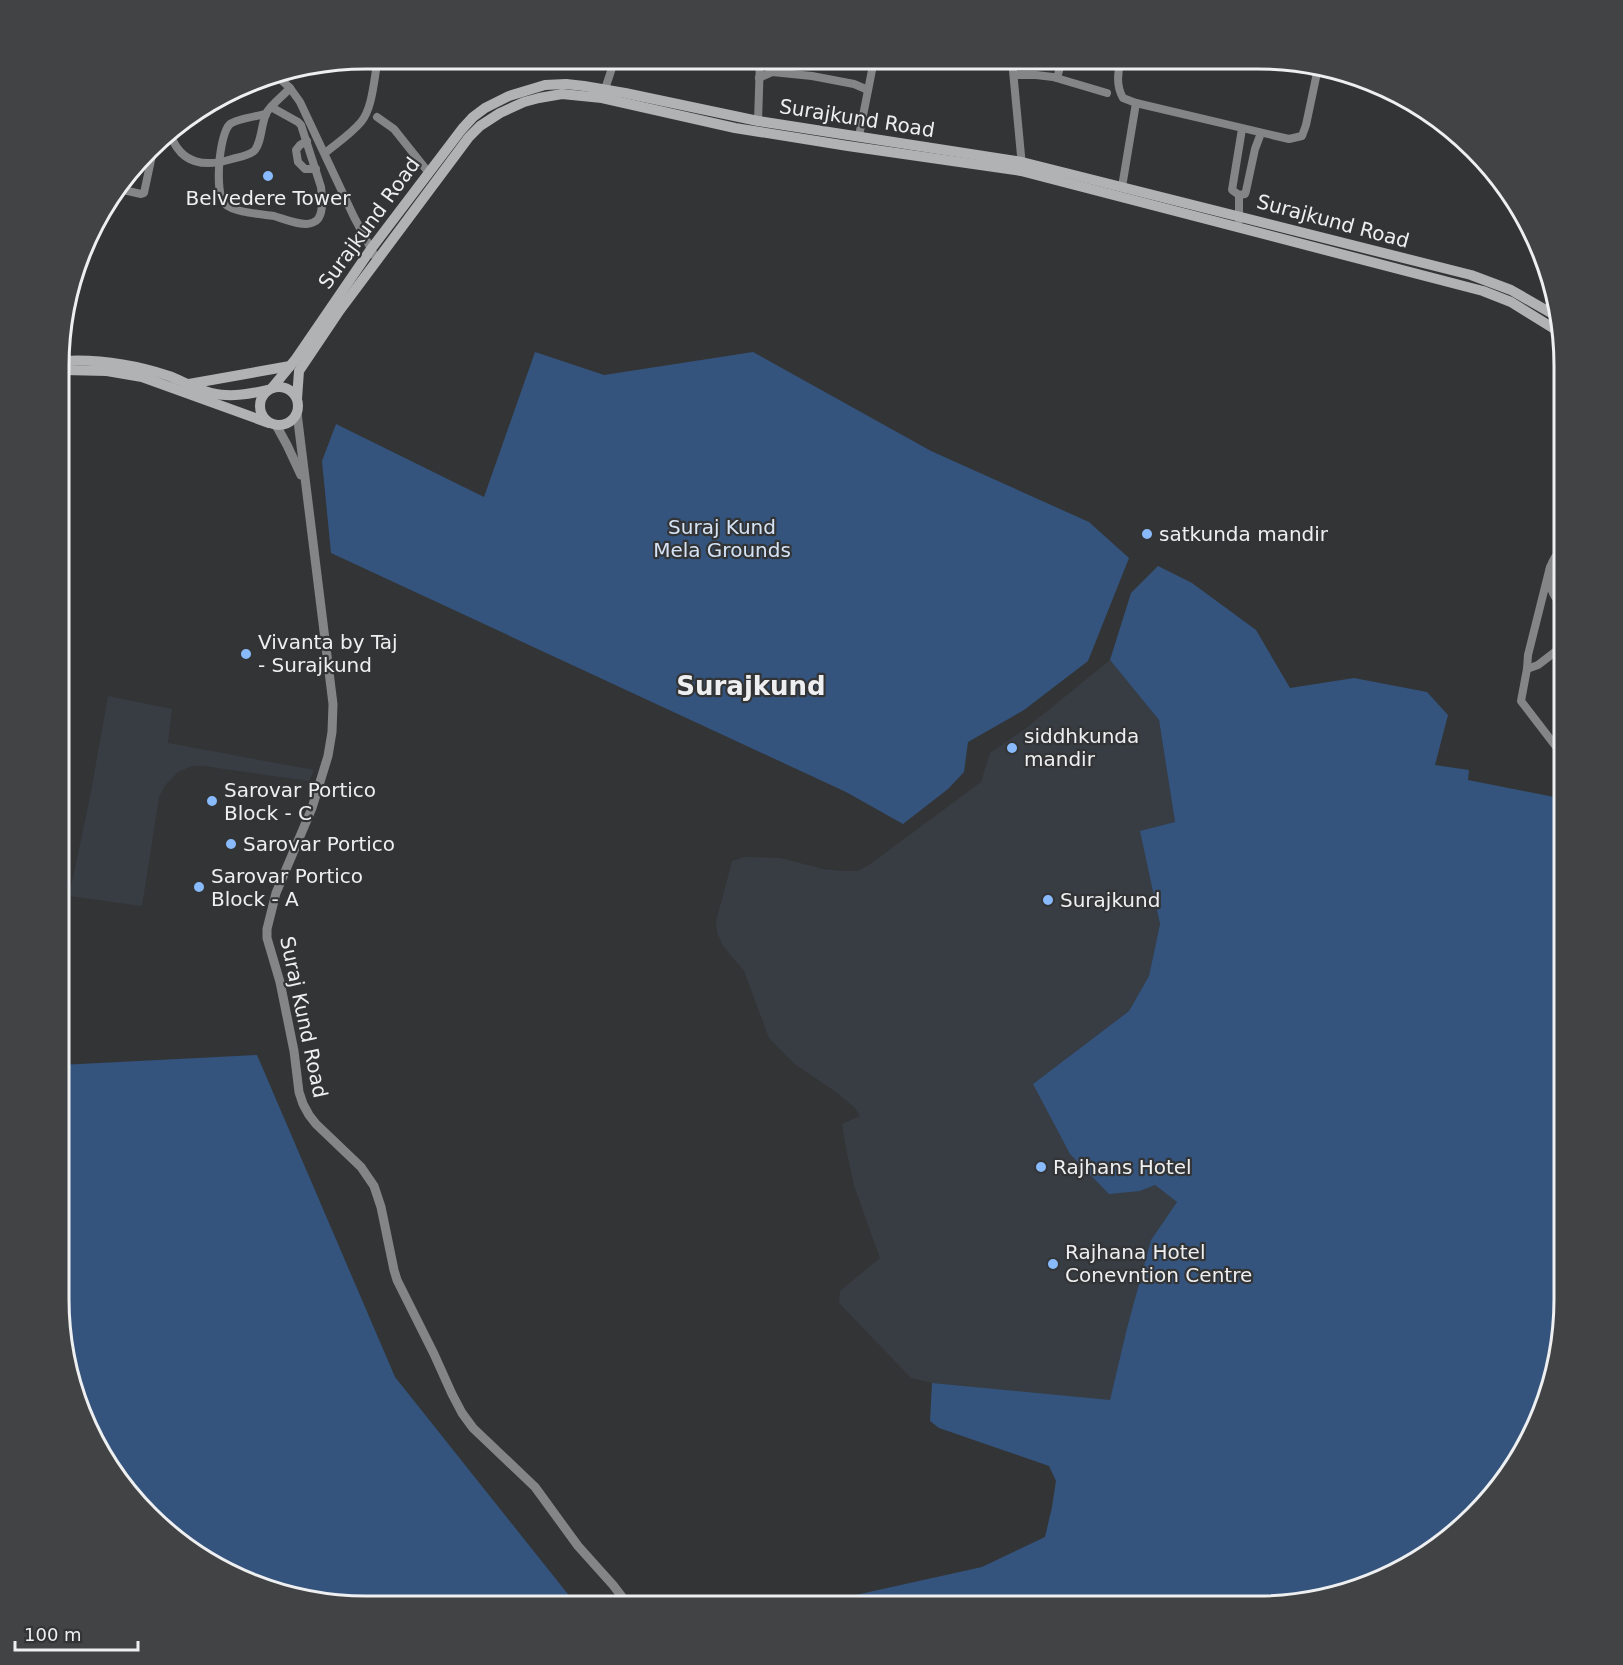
<svg xmlns="http://www.w3.org/2000/svg" width="1623" height="1665" font-family="'DejaVu Sans',sans-serif">
<rect width="100%" height="100%" fill="#333436"/>
<!-- built -->
<g fill="#383d44">
<path d="M1110,660L1159,720L1175,823L1141,831L1160,924L1149,976L1129,1011L1033,1084L1140,1191L1155,1185L1177,1202L1151,1240L1127,1328L1110,1401L932,1383L911,1378L839,1303L840,1291L880,1258L854,1186L845,1143L842,1124L860,1116L855,1108L836,1092L796,1065L769,1038L744,971L723,946L717,932L716,921L729,873L732,861L744,857L780,858L823,869L842,871H857L869,865L981,782L990,753L1025,729Z"/>
<path d="M108,696L172,709L168,743L314,770L309,781L204,766H192L178,772L166,784L159,797L142,906L69,896L90,797Z"/>
</g>
<!-- green -->
<g fill="#34547d">
<path d="M535,352L604,375L753,352L931,451L1089,522L1129,558L1088,661L1024,710L968,742L964,772L948,789L903,824L846,792L331,553L322,461L336,424L484,497Z"/>
<path d="M1158,566L1192,583L1256,630L1290,688L1354,678L1427,692L1448,715L1435,765L1469,770L1468,780L1564,799V1319L1554,1379L1523,1452L1444,1543L1356,1590L1277,1606H785L833,1600L982,1567L1045,1537L1052,1507L1056,1481L1049,1466L939,1428L930,1421L932,1383L1110,1400L1127,1328L1151,1240L1177,1202L1155,1185L1140,1191L1109,1194L1070,1154L1033,1084L1129,1011L1149,976L1160,924L1140,831L1175,822L1159,720L1110,660L1131,593Z"/>
<path d="M257,1055L395,1377L571,1598L575,1606H346L230,1575L164,1530L122,1486L75,1398L59,1319L60,1065Z"/>
</g>
<g fill="none" stroke-linecap="round" stroke-linejoin="round">
<!-- minor -->
<g stroke="#848586" stroke-width="8">
<path d="M1012,60L1022,166"/>
<path d="M1121,61C1117,74 1116,86 1123,98L1136,103L1289,139L1302,136L1306,125L1318,68"/>
<path d="M1186,61L1203,64L1208,61"/>
<path d="M275,74L290,88L300,102L354,217L377,260"/>
<path d="M1014,75H1036L1053,77L1107,93"/>
<path d="M759,78L772,72L812,76L854,84L868,90"/>
<path d="M1057,78L1062,60"/>
<path d="M604,92L615,59"/>
<path d="M266,114C257,116 237,119 230,124C219,134 214,194 225,204C234,213 262,214 274,216C284,219 296,224 306,224C310,224 316,222 318,219C324,211 322,196 321,187L301,125L298,122L271,107"/>
<path d="M377,117L394,129L429,173"/>
<path d="M758,121L760,60"/>
<path d="M171,136C182,165 206,167 232,159C239,157 248,156 254,151C262,143 261,122 267,112C273,103 283,96 290,88"/>
<path d="M859,136L874,60"/>
<path d="M307,141L300,145L296,150L298,162L305,169H316"/>
<path d="M325,153C337,143 351,134 361,122C373,108 374,77 378,59"/>
<path d="M1122,187L1136,103"/>
<path d="M119,189L141,194L144,193L154,146"/>
<path d="M1239,195L1245,194L1246,191L1255,149L1261,133"/>
<path d="M1239,220V195L1232,190L1242,129"/>
<path d="M1564,547C1543,566 1545,589 1564,608"/>
<path d="M1550,567L1528,655L1527,669L1521,701L1564,757"/>
<path d="M1527,669L1538,665L1564,645"/>
</g>
<!-- tertiary -->
<g stroke="#848586" stroke-width="9">
<path d="M297,413L333,704L332,732L328,756L312,808L276,893L267,929V938L280,982L294,1051L299,1092L303,1104L309,1115L316,1124L361,1167L374,1186L381,1207L394,1270L397,1280L434,1354L452,1394L462,1413L473,1428L535,1487L578,1546L613,1585L629,1606"/>
<path d="M276,425L287,445L301,475"/>
</g>
<!-- secondary -->
<g stroke="#b1b2b4" stroke-width="10">
<path d="M64,361C100,359 135,365 169,376C187,383 207,395 226,395C240,396 254,393 268,390"/>
<path d="M64,370L107,371L142,377L269,423"/>
<path d="M189,384L290,366"/>
<circle cx="279" cy="406" r="19"/>
<path d="M272,388L295,360L371,249L462,129L473,117L485,108L509,96L545,85L566,84L584,86L625,93L758,121L1022,162L1471,275L1511,290L1558,317"/>
<path d="M297,399L299,371L340,310L469,137L480,126L500,113L524,102L539,98L562,94L602,98L735,128L848,146L1021,171L1483,291L1511,302L1561,333"/>
</g>
</g>
<!-- markers -->
<g fill="#88bafc" stroke="#333436" stroke-width="2">
<circle cx="268" cy="176" r="6"/>
<circle cx="1147" cy="534" r="6"/>
<circle cx="246" cy="654" r="6"/>
<circle cx="1012" cy="748" r="6"/>
<circle cx="212" cy="801" r="6"/>
<circle cx="231" cy="844" r="6"/>
<circle cx="199" cy="887" r="6"/>
<circle cx="1048" cy="900" r="6"/>
<circle cx="1041" cy="1167" r="6"/>
<circle cx="1053" cy="1264" r="6"/>
</g>
<g text-anchor="middle" stroke-width="4.5" stroke-linejoin="round" paint-order="stroke">
<!-- street labels -->
<g font-size="20" fill="#eeeff0" stroke="#333436">
<text transform="translate(857 118) rotate(9)" y="7">Surajkund Road</text>
<text transform="translate(1333 221) rotate(15)" y="7">Surajkund Road</text>
<text transform="translate(369 223) rotate(-54)" y="7">Surajkund Road</text>
<text transform="translate(304 1017) rotate(78)" y="7">Suraj Kund Road</text>
</g>
<!-- poi labels -->
<g font-size="20" fill="#eeeff0" stroke="#333436" text-anchor="start">
<text x="268" y="205" text-anchor="middle">Belvedere Tower</text>
<text x="1159" y="541">satkunda mandir</text>
<text x="258" y="649">Vivanta by Taj<tspan x="258" dy="23">- Surajkund</tspan></text>
<text x="1024" y="743">siddhkunda<tspan x="1024" dy="23">mandir</tspan></text>
<text x="224" y="797">Sarovar Portico<tspan x="224" dy="23">Block - C</tspan></text>
<text x="243" y="851">Sarovar Portico</text>
<text x="211" y="883">Sarovar Portico<tspan x="211" dy="23">Block - A</tspan></text>
<text x="1060" y="907">Surajkund</text>
<text x="1053" y="1174">Rajhans Hotel</text>
<text x="1065" y="1259">Rajhana Hotel<tspan x="1065" dy="23">Conevntion Centre</tspan></text>
</g>
<!-- park labels -->
<g font-size="20" fill="#d5e3f5" stroke="#333436">
<text x="722" y="534">Suraj Kund<tspan x="722" dy="23">Mela Grounds</tspan></text>
</g>
<!-- district labels -->
<g font-size="26" font-weight="bold" fill="#eeeff0" stroke="#333436">
<text x="751" y="695">Surajkund</text>
</g>
</g>
<!-- crop -->
<path d="M0 0H1623V1665H0ZM366 69H1257A297 297 0 0 1 1554 366V1299A297 297 0 0 1 1257 1596H366A297 297 0 0 1 69 1299V366A297 297 0 0 1 366 69Z" fill="#424345" fill-rule="evenodd"/>
<path fill="none" stroke="#eeeff0" stroke-width="3" d="M366 69H1257A297 297 0 0 1 1554 366V1299A297 297 0 0 1 1257 1596H366A297 297 0 0 1 69 1299V366A297 297 0 0 1 366 69Z"/>
<!-- scale -->
<path d="M15 1641v9h123v-9" fill="none" stroke="#eeeff0" stroke-width="3"/>
<text x="24" y="1641" font-size="18" fill="#eeeff0" stroke="#333436" stroke-width="4.5" paint-order="stroke">100 m</text>
</svg>
